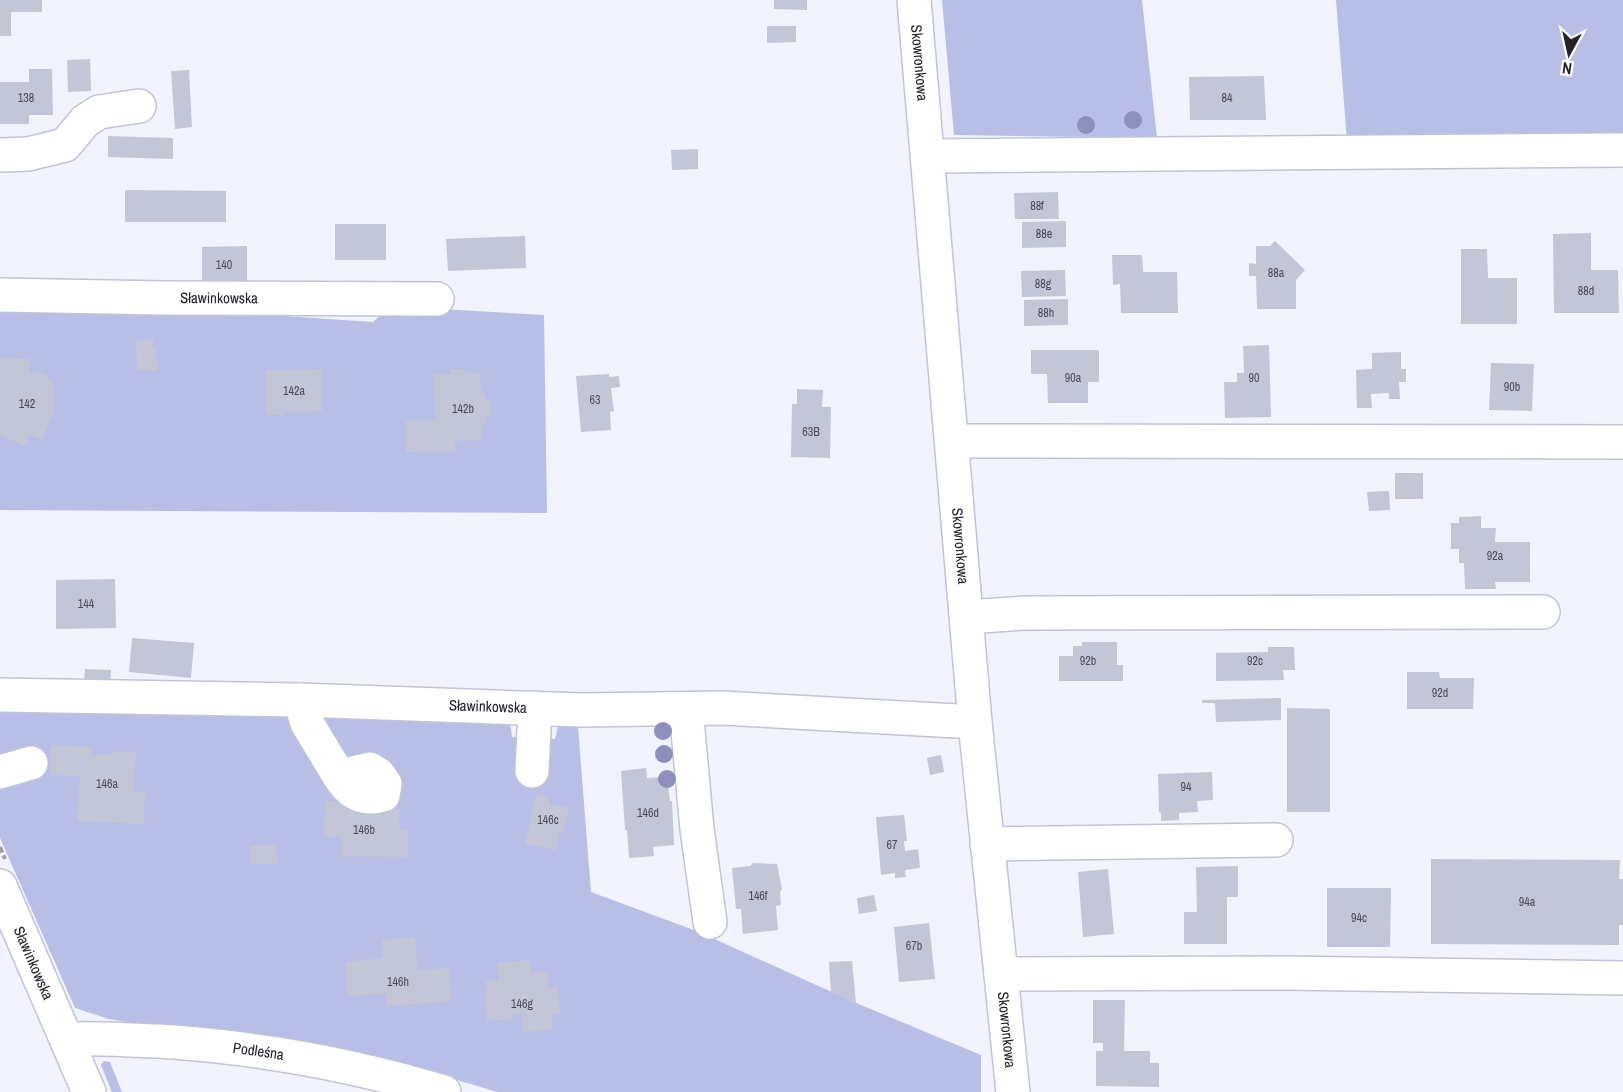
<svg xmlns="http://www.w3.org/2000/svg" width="1623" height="1092" font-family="'Archivo Narrow',sans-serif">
<rect width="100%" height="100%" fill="#f1f3fe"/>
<!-- green -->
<g fill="#b8bfe6">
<path d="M942,0H1142L1157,138L954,135Z"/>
<path d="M1336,0H1623V142L1347,141Z"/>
<path d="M0,305L163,308L373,322L391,306L544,315L547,513L0,510Z"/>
<path d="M0,708L264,713L305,717L510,724L512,737L555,739L558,727H578L591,892L699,932L856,1003L981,1055V1092H497L434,1073L109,1019L75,1008L0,838Z"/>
<path d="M104,1061L110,1062L122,1092H112L101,1065Z"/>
</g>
<!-- building -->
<g fill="#c2c6d7">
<path d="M0,0H42V12H11V36H0Z"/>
<path d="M774,0H807V10L774,9Z"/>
<path d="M767,26H796V42L767,43Z"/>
<path d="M90,59L91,91L68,92L67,60Z"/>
<path d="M29,69H52L53,115H29V124H0V82H29Z"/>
<path d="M189,70L192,127L175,129L171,71Z"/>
<path d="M1264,76L1266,120H1190L1189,77Z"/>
<path d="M108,136L173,138V159L108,157Z"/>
<path d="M698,149V169L672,170L671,150Z"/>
<path d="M125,190L226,191V222H125Z"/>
<path d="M1058,192L1059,219H1015L1014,193Z"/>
<path d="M1066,221V247L1022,248V222Z"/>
<rect x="335" y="224" width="51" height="36"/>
<path d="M1591,233V270H1618L1619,313H1554L1553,234Z"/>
<path d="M525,236L526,268L448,271L446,239Z"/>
<path d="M1275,241L1305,270L1296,280V309H1257L1256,276H1249V263L1256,264V246H1270Z"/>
<path d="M247,246V283H202V247Z"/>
<path d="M1461,249H1487L1488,278H1517V324H1461Z"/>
<path d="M1112,255H1142L1143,272H1177L1178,313H1121L1120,284L1113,285Z"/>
<path d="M1065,270L1066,296L1022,297L1021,271Z"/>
<path d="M1068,299V325L1024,326V300Z"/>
<path d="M153,339V348H156L157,370H137L136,340Z"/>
<path d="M1269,345L1271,417L1225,418L1224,382H1237V373H1244L1243,346Z"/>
<path d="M1031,350H1099V382H1088V403H1048L1047,374H1031Z"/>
<path d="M1401,352V369H1406V382H1399L1400,399H1389V393L1371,394L1372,408H1357L1356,370L1372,369V353Z"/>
<path d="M0,358L29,359V374L37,372L46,374L53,383L55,400L53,413L42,440L28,434V447L0,435Z"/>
<path d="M1491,363L1534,364L1532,411L1489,410Z"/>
<path d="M322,369V411L283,412L284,415H266L265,370Z"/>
<path d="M450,369H465V373H480L481,394H485L486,400H491V417H486V423L481,424V440L455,441V451L406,452V421L435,420L434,374H450Z"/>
<path d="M609,374V377L619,376L620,387L611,388L614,411L610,412L611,430L581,432L576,376Z"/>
<path d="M797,389L823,390L822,407H831L830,458L791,457L792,404H797Z"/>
<rect x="1395" y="473" width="28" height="26"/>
<path d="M1389,491L1390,510L1369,511L1367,492Z"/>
<path d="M1481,516V528H1496L1495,542H1530V582H1495L1496,589H1465L1464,563H1459V549H1451V523H1459V517Z"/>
<path d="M115,579L116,628L56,629V580Z"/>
<path d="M132,638L194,643L191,678L129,672Z"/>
<path d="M1082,642H1117V665H1123V681H1059V656H1073V646H1082Z"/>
<path d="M1268,647H1294L1295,670H1283L1284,680L1216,681V653L1268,652Z"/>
<path d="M85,669L111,670L110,685L84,684Z"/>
<path d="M1407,672H1439L1440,678H1474L1473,709H1407Z"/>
<path d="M1281,698V720L1216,722L1215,703H1202V700Z"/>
<path d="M1287,708L1330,709V812H1287Z"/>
<path d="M51,745L92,747V754L113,755L114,751L136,752L134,792L145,793L144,824L77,821L80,776L50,775Z"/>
<path d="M941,755L944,772L930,775L927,758Z"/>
<path d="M646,768L647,778L667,777L670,801H672L674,845L653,847L654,856L629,858L627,830H625L621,771Z"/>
<path d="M1212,772L1213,800L1197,801L1198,812L1179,813V820L1161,821V813L1159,812L1158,774Z"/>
<path d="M536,794L550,798L549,804L569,808L563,833H560L555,850L525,844Z"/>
<path d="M325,801L361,802V808L400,809L399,828L408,831V857L342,856V837H324Z"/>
<path d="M904,815L907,841H904L905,851L918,849L920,868L905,870L906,877L895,878V873L881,875L876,817Z"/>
<path d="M276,845L277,864H251L250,846Z"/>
<path d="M1431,859L1620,860L1619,879H1623V925H1619V945L1431,944Z"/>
<path d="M753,863L777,864L782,889L780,892L781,905L776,906L778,930L743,934L741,909H736L732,868L750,866Z"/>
<path d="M1238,866V897H1227V944H1184V912H1197L1196,867Z"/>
<path d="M1108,869L1114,934L1083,937L1078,872Z"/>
<path d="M1327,888H1391L1390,947H1327Z"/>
<path d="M874,895L877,911L859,914L857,898Z"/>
<path d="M929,923L935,979L899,982L894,927Z"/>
<path d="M415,937L417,970L449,968L451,1001L387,1006L386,993L348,996L345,962L383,958L382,940Z"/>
<path d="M530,960L531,973L547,972L548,988L558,987L560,1014L552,1015L553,1029L523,1032L521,1013L513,1014L514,1019L487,1021L485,995L487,994L486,981L499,980L497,963Z"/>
<path d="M852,961L856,1003L831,992L829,962Z"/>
<path d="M1093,1000H1125L1124,1051H1150V1063H1159V1087L1096,1086V1051H1103V1043H1093Z"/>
</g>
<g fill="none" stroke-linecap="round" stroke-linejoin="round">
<!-- minor casing -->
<g stroke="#c1c4d6" stroke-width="36">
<g id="minor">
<path id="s1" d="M914,0L975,722L1013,1092"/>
<path d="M0,155L28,154L65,145L85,121L99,112L139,106"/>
<path d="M928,156L1623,150"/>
<path id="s2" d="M0,295L164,298L437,299"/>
<path d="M952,441L1623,442"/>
<path d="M967,617L1024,613L1543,612"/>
<path id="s3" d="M0,695L300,700L581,710L723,708L975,722"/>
<path d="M300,700L307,723L339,776C350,794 364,801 383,795L385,784L379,775L370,769L339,776"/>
<path d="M686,709L697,829L710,922"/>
<path d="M532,771L535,708"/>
<path d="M0,772L31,763"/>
<path d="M987,844L1276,840"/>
<path id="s4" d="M0,886L89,1092"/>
<path d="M1001,974L1284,973L1623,978"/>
<path id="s5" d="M67,1039C97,1038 128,1040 158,1041C255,1047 351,1064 444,1092"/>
</g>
</g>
<!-- path -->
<path stroke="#9d9fa8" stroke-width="4" stroke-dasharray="6 3" stroke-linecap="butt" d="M0,847L5,859"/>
<!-- minor -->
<use href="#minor" stroke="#fff" stroke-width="33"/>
</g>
<!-- trees -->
<g fill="#8c90ba">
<circle cx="1133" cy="120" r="9"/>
<circle cx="1086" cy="125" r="9"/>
<circle cx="663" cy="731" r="9"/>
<circle cx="664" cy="754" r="9"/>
<circle cx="667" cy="779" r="9"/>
</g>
<g text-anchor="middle" stroke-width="6" stroke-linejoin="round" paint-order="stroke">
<!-- number labels -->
<g font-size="12" fill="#4a4c55">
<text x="26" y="102">138</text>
<text x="1227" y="102">84</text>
<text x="1037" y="210">88f</text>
<text x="1044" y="238">88e</text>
<text x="224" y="269">140</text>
<text x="1276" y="277">88a</text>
<text x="1043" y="288">88g</text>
<text x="1586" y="295">88d</text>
<text x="1046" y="317">88h</text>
<text x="1073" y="382">90a</text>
<text x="1254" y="382">90</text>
<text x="1512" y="391">90b</text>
<text x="294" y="395">142a</text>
<text x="595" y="404">63</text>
<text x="27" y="408">142</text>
<text x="463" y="413">142b</text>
<text x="811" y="436">63B</text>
<text x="1495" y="560">92a</text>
<text x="86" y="608">144</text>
<text x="1088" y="665">92b</text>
<text x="1255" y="665">92c</text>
<text x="1440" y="697">92d</text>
<text x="107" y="788">146a</text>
<text x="1186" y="791">94</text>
<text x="648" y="817">146d</text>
<text x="548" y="824">146c</text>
<text x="364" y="834">146b</text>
<text x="892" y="849">67</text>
<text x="758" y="900">146f</text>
<text x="1527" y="906">94a</text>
<text x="1359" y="922">94c</text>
<text x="914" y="950">67b</text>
<text x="398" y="986">146h</text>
<text x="522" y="1008">146g</text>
</g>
<!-- street labels -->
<g font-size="15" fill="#22232a" stroke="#fff">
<text dy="5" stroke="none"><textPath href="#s1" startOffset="63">Skowronkowa</textPath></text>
<text dy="5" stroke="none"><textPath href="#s2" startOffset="219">Sławinkowska</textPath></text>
<text dy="5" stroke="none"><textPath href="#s1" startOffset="548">Skowronkowa</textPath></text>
<text dy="5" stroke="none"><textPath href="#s3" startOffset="488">Sławinkowska</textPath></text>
<text dy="5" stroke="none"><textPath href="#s4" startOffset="84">Sławinkowska</textPath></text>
<text dy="5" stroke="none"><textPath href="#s1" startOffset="1034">Skowronkowa</textPath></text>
<text dy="5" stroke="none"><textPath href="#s5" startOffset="192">Podleśna</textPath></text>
</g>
</g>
<!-- north arrow -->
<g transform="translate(1569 54) rotate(188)" stroke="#ffffff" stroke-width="4.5" paint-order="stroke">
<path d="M0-4.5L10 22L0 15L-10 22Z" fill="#22232a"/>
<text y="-9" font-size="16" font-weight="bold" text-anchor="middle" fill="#22232a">N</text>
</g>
</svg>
